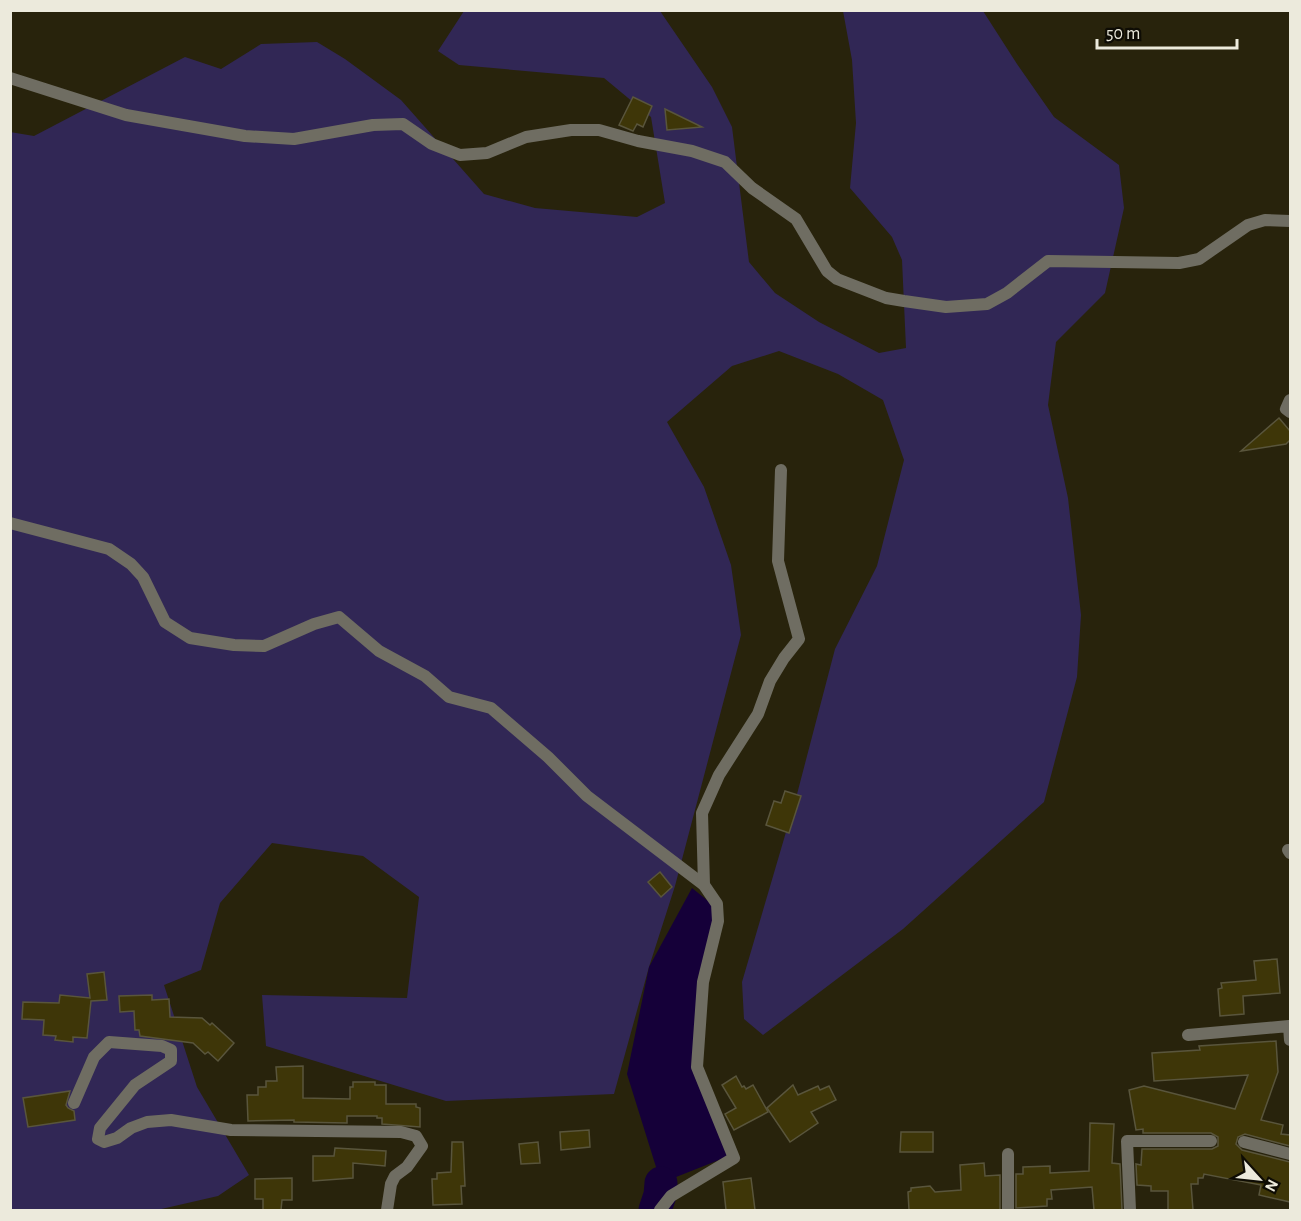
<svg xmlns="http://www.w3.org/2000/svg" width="1301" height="1221" font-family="'Alegreya Sans',sans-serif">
<rect width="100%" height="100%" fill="#28230c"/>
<!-- green -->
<path fill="#312755" d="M464,11H660L712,87L732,127L749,262L775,293L819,322L879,353L906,348L902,260L892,237L850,188L856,123L852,60L843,11H983L1017,64L1054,117L1119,165L1124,208L1105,293L1056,342L1048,405L1068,498L1081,615L1077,677L1044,802L903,929L763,1035L744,1019L742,982L796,798L835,649L877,566L904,460L883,400L838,374L779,351L732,366L667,422L704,487L731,565L741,635L675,886L649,967L614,1094L446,1101L266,1046L262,995L407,998L419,897L363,856L272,843L220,903L201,970L164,985L197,1087L249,1175L218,1196L157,1210H11L10,132L34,136L185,57L221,69L261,44L317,42L345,59L401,100L484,194L535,208L637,217L665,203L651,117L604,78L459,65L438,51Z"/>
<!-- water -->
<path fill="#150039" d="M692,888L713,905V922L693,1068L729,1156L661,1183L627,1074L649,967Z"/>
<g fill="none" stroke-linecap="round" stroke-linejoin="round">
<!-- river -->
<path stroke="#150039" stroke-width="33" d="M655,1210L660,1195L661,1183"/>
</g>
<!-- building -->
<g fill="#3e3608" stroke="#59553c" stroke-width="1.5">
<path d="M633,97L652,106L643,127L637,124L633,131L619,125Z"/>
<path d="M665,109L702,127L667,130Z"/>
<path d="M1279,418L1290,431V440L1286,444L1241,451Z"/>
<path d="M785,791L801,796L789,833L766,825L774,801L781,803Z"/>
<path d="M660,872L672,887L661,897L648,882Z"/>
<path d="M1277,959L1280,993L1243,996L1244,1014L1220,1016L1218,989L1222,988L1221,983L1256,980L1254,961Z"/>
<path d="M104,972L107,1000L91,1001L87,1038L73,1037V1042L55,1040L56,1036L43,1035L44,1020L22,1019L23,1002L59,1003L60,995L90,998L87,974Z"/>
<path d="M152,995V1000L169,999L170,1017L202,1018L210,1025L212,1023L234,1043L218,1061L208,1052L205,1054L193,1043L140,1036L139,1030H135L134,1011L120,1012L119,996Z"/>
<path d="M1276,1041L1278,1072L1261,1120L1283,1125L1281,1134L1290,1135V1146L1245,1134L1238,1137L1236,1144L1242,1150L1290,1162V1202L1259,1195L1261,1185L1204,1174L1203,1178H1198V1184H1191L1193,1210H1168V1191H1151V1186L1137,1185L1136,1164L1141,1165L1142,1149H1212L1218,1146V1137L1211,1133H1143V1129L1136,1130L1129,1090L1144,1086L1235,1109L1248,1075L1154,1081L1152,1053L1200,1050L1199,1046Z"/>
<path d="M303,1066V1098L350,1099V1087H353V1082H375V1085H386V1104H416V1107L420,1108V1127L382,1124V1118H377V1116H347V1123L294,1122V1120L248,1121L247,1095H258V1087H266V1081H277L276,1067Z"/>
<path d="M736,1076L742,1087L744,1086L746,1089L753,1085L768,1112L734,1130L725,1114L736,1108L722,1085Z"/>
<path d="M793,1085L798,1095L818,1086L820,1090L829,1086L836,1100L811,1112L818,1123L790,1142L767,1108Z"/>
<path d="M70,1091L66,1105L68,1108L74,1111L75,1120L28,1127L23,1098Z"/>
<path d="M1090,1123L1114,1124L1112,1163L1120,1164L1122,1210H1094L1092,1187L1051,1190L1052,1199H1047V1206L1016,1208V1174H1023V1167L1050,1166V1173L1089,1171Z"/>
<path d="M589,1130L590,1147L561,1150L560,1132Z"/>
<path d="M901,1132H933V1152H900Z"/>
<path d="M452,1142H463L465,1186H461L462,1204L433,1205L432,1179H437V1173L451,1172Z"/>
<path d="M538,1142L540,1163L521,1164L519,1144Z"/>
<path d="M335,1148L386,1151L385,1166L353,1163V1178L313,1181V1156H334Z"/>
<path d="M984,1163L985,1176L1000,1175V1210H909L908,1192L911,1191V1188L930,1186L935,1192L961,1190L960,1165Z"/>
<path d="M292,1178V1200H282L281,1210H263V1199H255V1179Z"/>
<path d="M751,1178L755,1210H726L723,1182Z"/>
</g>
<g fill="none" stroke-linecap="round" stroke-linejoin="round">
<!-- minor -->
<g stroke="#6f6d62" stroke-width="12">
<path d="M10,78L126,115L245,136L294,139L373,125L403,124L432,144L460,155L487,153L526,137L571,130H599L638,141L692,151L725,162L752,188L796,219L827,271L837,279L886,298L904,301L946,307L987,304L1007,293L1048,261L1179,263L1199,259L1248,225L1265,220L1290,221"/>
<path d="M1290,400L1286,409L1290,412"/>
<path d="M10,523L109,549L131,564L143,577L165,622L190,638L234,645L264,646L314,624L339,617L379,651L425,676L449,697L491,708L548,757L587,796L704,885L717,904L718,921L703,982L697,1067L734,1158L671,1196L660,1210"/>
<path d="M1288,850L1290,853"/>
<path d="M704,885L702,813L719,775L758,714L770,681L784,658L799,639L778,561L781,470"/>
<path d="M1188,1035L1289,1026L1290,1040"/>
<path d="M74,1103L94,1057L109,1042L162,1046L171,1050V1061L135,1085L100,1128L98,1139L104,1142L117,1138L131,1128L147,1122L171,1120L231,1130L401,1132L416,1136L422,1146L407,1167L395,1176L391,1184L387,1210"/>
<path d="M1244,1142L1290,1154"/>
<path d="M1008,1210V1154"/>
<path d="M1130,1210L1127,1141H1211"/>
</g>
</g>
<!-- border -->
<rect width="1301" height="1221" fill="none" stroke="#eceadc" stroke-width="24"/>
<!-- north arrow -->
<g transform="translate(1259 1179) rotate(117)" stroke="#0e0c04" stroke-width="4.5" paint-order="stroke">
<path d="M0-4.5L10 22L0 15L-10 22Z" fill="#eceadc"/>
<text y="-9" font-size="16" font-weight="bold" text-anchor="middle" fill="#eceadc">N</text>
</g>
<!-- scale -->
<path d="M1097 39v9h140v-9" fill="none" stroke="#eceadc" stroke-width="3"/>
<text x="1106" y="39" font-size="18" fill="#eceadc" stroke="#0e0c04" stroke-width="4.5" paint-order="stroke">50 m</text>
</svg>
